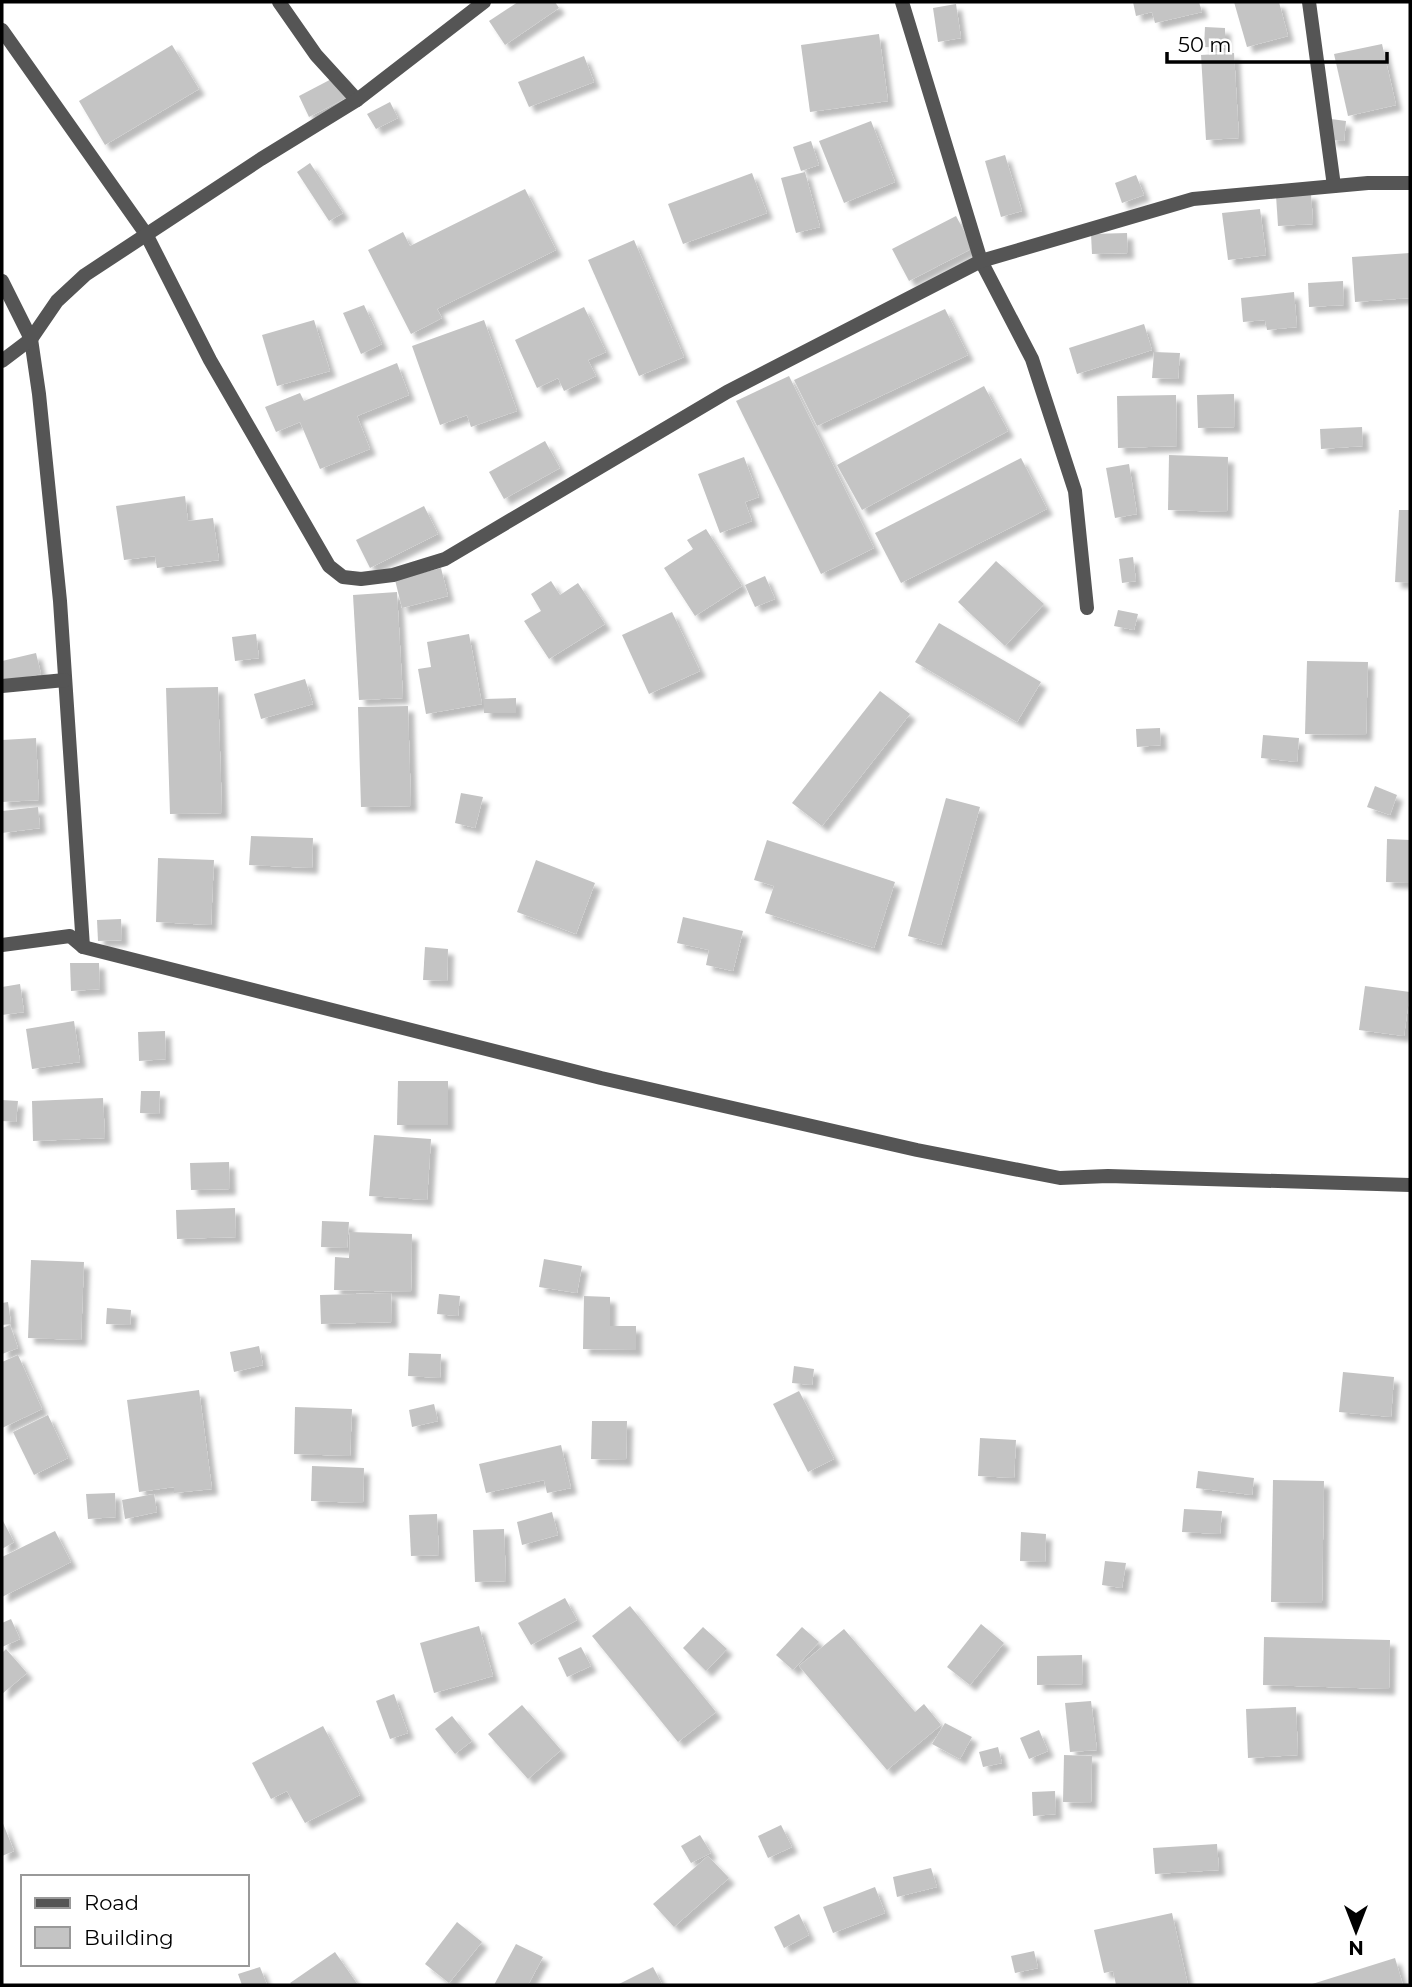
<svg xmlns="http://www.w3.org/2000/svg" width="1412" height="1987" font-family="Montserrat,sans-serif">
<defs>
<filter id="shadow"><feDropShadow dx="6" dy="6" stdDeviation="2" flood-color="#0004"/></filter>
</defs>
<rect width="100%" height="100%" fill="#fff"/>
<!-- building -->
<g fill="#c4c4c4" filter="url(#shadow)">
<path d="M518,2H555L559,8L505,45L489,21Z"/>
<path d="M1133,2H1199L1202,12L1155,23L1152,12L1136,16Z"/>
<path d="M1234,2H1279L1288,36L1247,47Z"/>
<path d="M956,4L961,38L938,42L933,8Z"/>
<path d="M1205,27L1225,28V48L1204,47Z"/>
<path d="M879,34L888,101L810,112L801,45Z"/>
<path d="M1382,44L1396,105L1348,116L1334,54Z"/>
<path d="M172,45L199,89L105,145L79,101Z"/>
<path d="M1234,53L1239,138L1206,140L1201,55Z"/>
<path d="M584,56L594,82L529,107L518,82Z"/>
<path d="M341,74L352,95L309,117L299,96Z"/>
<path d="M390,102L398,118L376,129L367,114Z"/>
<path d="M1331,119L1346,121L1344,141L1330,140Z"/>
<path d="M871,121L895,182L844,203L819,141Z"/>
<path d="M811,141L819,165L801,171L793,147Z"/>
<path d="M1005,155L1022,211L1001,217L985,161Z"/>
<path d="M310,163L343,213L329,221L297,172Z"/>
<path d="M805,172L820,227L796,233L781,178Z"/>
<path d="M752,173L767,213L683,244L668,204Z"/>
<path d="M1136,175L1144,195L1122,203L1115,183Z"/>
<path d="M525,189L556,250L437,309L442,318L411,334L368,250L403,232L410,246Z"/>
<path d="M1311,193L1313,224L1278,226L1276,195Z"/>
<path d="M1260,209L1266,255L1228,260L1222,213Z"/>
<path d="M956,216L973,248L909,281L892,249Z"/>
<path d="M1127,233L1128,253L1092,254L1091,234Z"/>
<path d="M634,240L684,357L639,376L588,260Z"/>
<path d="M1410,253V298L1355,302L1352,257Z"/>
<path d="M1343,281L1344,305L1309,307L1308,283Z"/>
<path d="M1294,292L1297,327L1267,330L1265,320L1243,322L1241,298Z"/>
<path d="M364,305L382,344L361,354L343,313Z"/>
<path d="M584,307L606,352L588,360L596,376L564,391L558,378L537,388L515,340Z"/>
<path d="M945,309L968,355L817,426L794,380Z"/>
<path d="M314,320L330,371L277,386L262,335Z"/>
<path d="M484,320L517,411L471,427L467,415L440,425L412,346Z"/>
<path d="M1144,324L1152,350L1077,374L1069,348Z"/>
<path d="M1154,352L1180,353L1178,379L1152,378Z"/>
<path d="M397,363L409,395L357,416L370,449L320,469L300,422L276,432L265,407L300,393L304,401Z"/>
<path d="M789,376L874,548L821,574L736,401Z"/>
<path d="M984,386L1008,431L862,510L837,465Z"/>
<path d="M1234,394L1235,427L1198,428L1197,395Z"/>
<path d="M1176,395L1177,446L1118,448L1117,396Z"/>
<path d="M1362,427L1363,446L1321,449L1320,429Z"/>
<path d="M545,441L560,468L504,499L489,472Z"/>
<path d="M1169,455L1228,457L1227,512L1168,510Z"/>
<path d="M744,457L759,497L745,502L752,521L720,533L698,474Z"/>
<path d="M1021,458L1047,509L901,583L875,533Z"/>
<path d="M1129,464L1137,514L1115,518L1106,468Z"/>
<path d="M185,496L188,521L213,518L219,560L157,568L155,556L124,560L116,506Z"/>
<path d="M424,506L438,534L370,568L356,540Z"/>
<path d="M1399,510H1410V583L1395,582Z"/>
<path d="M706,529L742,586L695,616L664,568L693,549L687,540Z"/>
<path d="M1133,557L1136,581L1122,583L1119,559Z"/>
<path d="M996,561L1044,604L1005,646L958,602Z"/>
<path d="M441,568L448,596L402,608L395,580Z"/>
<path d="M765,576L775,599L755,607L745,585Z"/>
<path d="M551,581L560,595L578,583L605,624L549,659L524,621L541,611L531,594Z"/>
<path d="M397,592L403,698L359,700L353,595Z"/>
<path d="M1118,610L1138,614L1134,630L1114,626Z"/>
<path d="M672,612L700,671L649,694L622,635Z"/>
<path d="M939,623L1041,682L1017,722L915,662Z"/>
<path d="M256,634L259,658L235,661L232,637Z"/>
<path d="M469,634L482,704L426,714L418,669L431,667L427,642Z"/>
<path d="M36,653L41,674L2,683V661Z"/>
<path d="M1307,661L1368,662L1366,735L1305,734Z"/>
<path d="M305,679L313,704L261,719L254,694Z"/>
<path d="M218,687L222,813L170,814L166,688Z"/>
<path d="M880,691L910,714L822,826L792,803Z"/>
<path d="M516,698V713H484V699Z"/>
<path d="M408,706L411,806L361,807L358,707Z"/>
<path d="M1160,728L1161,745L1137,747L1136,729Z"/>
<path d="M1263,735L1299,738L1297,762L1261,758Z"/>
<path d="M36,738L39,800L2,802V740Z"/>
<path d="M1375,786L1397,795L1390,815L1367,807Z"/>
<path d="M461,793L483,797L475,828L455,823Z"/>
<path d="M946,798L980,807L941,945L908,936Z"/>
<path d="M38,807L40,828L2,833V811Z"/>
<path d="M251,836L313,838L312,868L249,865Z"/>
<path d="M1387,839L1410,840V883L1386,882Z"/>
<path d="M767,840L895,882L874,948L765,913L774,886L754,880Z"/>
<path d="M158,858L214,860L211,925L156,922Z"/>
<path d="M536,860L595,883L576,934L517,912Z"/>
<path d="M683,917L743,931L733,971L706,965L709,950L677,943Z"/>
<path d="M121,919L122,940L98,941L97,920Z"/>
<path d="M425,947L448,949L447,981L423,980Z"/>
<path d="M70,963H99L100,989L71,991Z"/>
<path d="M20,984L24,1012L2,1015V987Z"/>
<path d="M1365,986L1410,992L1404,1036L1359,1030Z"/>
<path d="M74,1021L80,1062L32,1069L26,1029Z"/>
<path d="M165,1031L166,1059L139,1061L138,1032Z"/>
<path d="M398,1081H448V1125H397Z"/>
<path d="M141,1091H160L159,1114L140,1113Z"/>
<path d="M103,1098L105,1138L33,1141L32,1101Z"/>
<path d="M2,1100L18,1101L16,1122L2,1121Z"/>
<path d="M374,1135L431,1139L427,1200L369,1196Z"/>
<path d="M229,1162L230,1189L191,1190L190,1163Z"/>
<path d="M235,1208L236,1237L177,1239L176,1210Z"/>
<path d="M322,1221L349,1222L347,1248L321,1247Z"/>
<path d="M350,1232L412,1234L411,1292L334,1290L335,1257L349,1258Z"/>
<path d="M544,1259L582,1266L577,1293L539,1287Z"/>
<path d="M31,1260L84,1262L81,1340L28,1338Z"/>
<path d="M391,1293L392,1322L321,1324L320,1295Z"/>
<path d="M439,1294L460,1296L458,1316L437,1314Z"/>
<path d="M584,1296L610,1297V1326H636V1350L583,1349Z"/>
<path d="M8,1302L11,1324L2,1325V1303Z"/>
<path d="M107,1308L131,1310L130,1325L106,1324Z"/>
<path d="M10,1325L18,1348L2,1354V1328Z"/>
<path d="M259,1346L263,1365L234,1372L230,1352Z"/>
<path d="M409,1353L441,1354L440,1378L408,1376Z"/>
<path d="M18,1355L42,1409L2,1428V1362Z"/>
<path d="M794,1366L814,1369L812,1385L792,1383Z"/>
<path d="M1343,1372L1394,1377L1391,1417L1339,1412Z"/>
<path d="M199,1390L212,1489L174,1493V1487L139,1492L127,1400Z"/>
<path d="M799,1391L834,1459L808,1472L773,1404Z"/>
<path d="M434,1404L438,1421L412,1427L409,1410Z"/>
<path d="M295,1407L352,1409L350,1456L294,1454Z"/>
<path d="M48,1415L68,1458L34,1475L13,1432Z"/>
<path d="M592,1421H627L626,1460L591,1459Z"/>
<path d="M980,1438L1016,1440L1014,1478L978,1476Z"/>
<path d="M561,1445L571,1488L547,1493L544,1480L486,1493L479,1464Z"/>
<path d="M312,1466L364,1468L363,1503L311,1501Z"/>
<path d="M1198,1471L1254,1478L1252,1495L1196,1488Z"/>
<path d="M1273,1480L1324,1481L1322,1603L1271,1602Z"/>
<path d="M115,1493L116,1517L88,1519L86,1494Z"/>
<path d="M154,1494L157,1512L125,1519L122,1500Z"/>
<path d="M1184,1509L1222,1511L1220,1534L1182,1532Z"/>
<path d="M552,1512L558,1535L522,1545L517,1522Z"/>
<path d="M437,1514L439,1555L411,1556L409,1515Z"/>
<path d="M2,1519L14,1542L2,1549Z"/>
<path d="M504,1529L506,1581L475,1582L473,1530Z"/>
<path d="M55,1531L71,1562L2,1597V1557Z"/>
<path d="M1021,1532L1046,1534L1045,1562L1020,1561Z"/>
<path d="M1105,1561L1126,1563L1122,1588L1102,1585Z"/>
<path d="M565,1598L577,1620L531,1645L518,1623Z"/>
<path d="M630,1606L716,1712L678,1742L592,1636Z"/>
<path d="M11,1619L20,1639L2,1647V1623Z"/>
<path d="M981,1624L1004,1643L970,1685L947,1667Z"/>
<path d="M479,1626L493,1676L434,1693L420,1643Z"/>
<path d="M703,1627L727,1649L706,1671L683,1648Z"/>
<path d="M802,1627L819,1642L793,1670L776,1655Z"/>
<path d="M844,1629L915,1712L924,1704L941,1725L887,1770L799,1666Z"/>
<path d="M1264,1637L1390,1640L1389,1689L1263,1685Z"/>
<path d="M581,1647L591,1666L567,1677L558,1658Z"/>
<path d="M6,1649L27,1673L2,1694V1653Z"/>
<path d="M1082,1655L1083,1684L1037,1685V1656Z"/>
<path d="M394,1694L408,1733L390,1739L376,1701Z"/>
<path d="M1091,1701L1097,1750L1070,1752L1065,1703Z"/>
<path d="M522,1705L561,1750L528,1779L488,1734Z"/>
<path d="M1296,1707L1298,1755L1248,1758L1246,1709Z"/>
<path d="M452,1716L472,1741L455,1754L435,1729Z"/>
<path d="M945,1723L972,1737L960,1759L932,1744Z"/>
<path d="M323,1726L360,1795L305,1823L287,1791L271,1799L252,1763Z"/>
<path d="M1039,1730L1048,1751L1029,1759L1020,1738Z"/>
<path d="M998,1747L1002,1763L983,1767L979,1752Z"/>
<path d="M1064,1755L1092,1756L1091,1803L1063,1802Z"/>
<path d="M1055,1791L1056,1814L1033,1816L1032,1792Z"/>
<path d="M2,1821L14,1851L2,1856Z"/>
<path d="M781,1825L792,1847L768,1858L758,1836Z"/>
<path d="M700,1835L711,1853L691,1863L681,1846Z"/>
<path d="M1217,1844L1219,1870L1155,1874L1153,1848Z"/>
<path d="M708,1856L729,1878L674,1927L653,1904Z"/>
<path d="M931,1868L937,1887L897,1897L893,1877Z"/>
<path d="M875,1887L885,1913L833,1933L823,1907Z"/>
<path d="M1172,1913L1188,1985H1116L1113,1971L1104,1973L1094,1930Z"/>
<path d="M799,1914L809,1935L784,1948L774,1927Z"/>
<path d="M457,1922L482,1942L449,1983L425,1964Z"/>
<path d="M516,1944L543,1957L528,1985H494Z"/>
<path d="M1034,1951L1038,1968L1015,1973L1011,1956Z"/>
<path d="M335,1952L358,1985H292L290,1983Z"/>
<path d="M1395,1958L1403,1985H1309Z"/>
<path d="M260,1967L267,1985H242L238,1974Z"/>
<path d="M653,1967L662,1984L659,1985H617Z"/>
</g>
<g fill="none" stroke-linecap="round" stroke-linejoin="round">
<!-- street -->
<g stroke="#555" stroke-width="14">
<path d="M279,2L316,55L357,100"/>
<path d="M902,2L981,261L1032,359L1075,491L1087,608"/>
<path d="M1309,2L1334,186"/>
<path d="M2,30L146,234L210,360L329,566L343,577L361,579L393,575L445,559L727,392L981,261L1193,199L1368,183H1410"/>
<path d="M2,281L31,339L39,394L60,601L83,947"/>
<path d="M2,361L31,339L57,301L85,275L261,159L357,100L484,2"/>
<path d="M2,686L65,680"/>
<path d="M2,945L70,936L83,947L601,1078L917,1150L1060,1178L1108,1176L1410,1185"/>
</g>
</g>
<!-- border -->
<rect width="1412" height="1987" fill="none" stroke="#000000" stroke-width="7"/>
<!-- legend -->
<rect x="21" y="1875" width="228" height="91" fill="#ffffff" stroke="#999999" stroke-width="2"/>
<rect x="35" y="1898" width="35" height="10" fill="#555555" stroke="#999999" stroke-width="2"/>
<text x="84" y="1910" font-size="21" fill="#000000">Road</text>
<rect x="35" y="1927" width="35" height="21" fill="#c4c4c4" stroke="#999999" stroke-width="2"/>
<text x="84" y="1945" font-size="21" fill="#000000">Building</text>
<!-- north arrow -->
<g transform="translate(1356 1931) rotate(180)" stroke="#ffffff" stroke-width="5" paint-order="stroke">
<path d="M0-5L12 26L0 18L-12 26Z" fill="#000000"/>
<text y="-10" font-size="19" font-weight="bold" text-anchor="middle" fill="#000000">N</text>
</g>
<!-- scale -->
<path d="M1167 52v10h220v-10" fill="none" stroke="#000000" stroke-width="3.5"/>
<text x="1178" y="52" font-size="21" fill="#000000" stroke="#ffffff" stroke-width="5" paint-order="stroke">50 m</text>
</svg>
